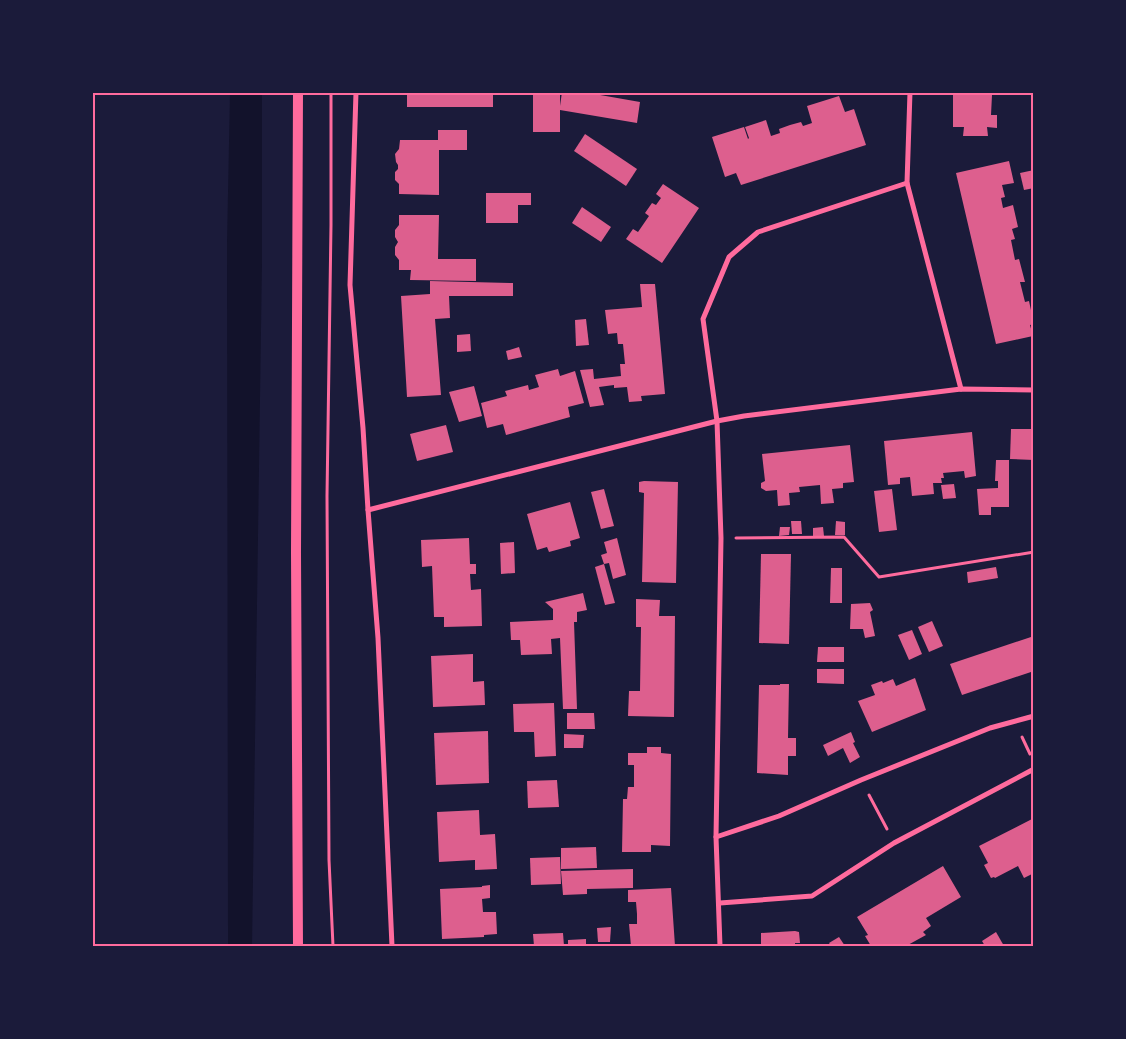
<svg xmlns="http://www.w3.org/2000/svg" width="1126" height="1039" font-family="Poppins,sans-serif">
<rect width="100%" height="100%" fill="#1b1b3a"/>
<!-- water -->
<path fill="#12122b" d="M262,92V262L252,946H228L227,243L230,93Z"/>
<!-- building -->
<g fill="#dd5f8e">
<rect x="407" y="92" width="86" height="15"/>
<path d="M533,92H560V106L562,92H583L640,102L637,123L560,110V132H533Z"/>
<path d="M953,92H997V95H992L991,115H997V128L987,127L988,136H963L964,127H953Z"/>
<path d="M839,96L845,112L854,109L866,145L741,185L736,173L725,177L712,137L744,127L748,139L749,138L745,127L766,120L771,136L780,133L779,129L790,125L801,122L803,126L812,123L807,106Z"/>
<path d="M438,130H467V150H439V195L399,194V184L395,180V172L398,169V165L396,162L395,154L399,149L400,140H438Z"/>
<path d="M585,134L637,169L626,186L574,151Z"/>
<path d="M1009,161L1014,183L1002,185L1005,197L1001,198L1003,208L1013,205L1018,227L1012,229L1015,239L1011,240L1015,260L1019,259L1025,282H1020L1025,302L1029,301L1034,324L1030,325L1033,336L996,344L956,173Z"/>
<path d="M1034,170V188L1024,190L1020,173Z"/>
<path d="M663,184L699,208L662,263L626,239L633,229L638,232L649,216L645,213L652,203L656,205L661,198L656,194Z"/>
<path d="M486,193H531V205H518V223H486Z"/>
<path d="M582,207L611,227L601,242L572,223Z"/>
<path d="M399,215H439L438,259H476V281L410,280L411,270H399V260L395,255V247L398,242L395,237V230L399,225Z"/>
<path d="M430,281L513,283V296H449L450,318L435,319L441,395L407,397L401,296L430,294Z"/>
<path d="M640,284H655L665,394L641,396L642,401L629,402L627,387L614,388V385L599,387L604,405L590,407L580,370L593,369L594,379L621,376L620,364H625L623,344H618L617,333L608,334L605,310L642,307Z"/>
<path d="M586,319L589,345L576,346L575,320Z"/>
<path d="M470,334L471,351L457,352V335Z"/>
<path d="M519,347L522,357L508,360L506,351Z"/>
<path d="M558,369L560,376L575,371L584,403L568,407L570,417L506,435L503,424L487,428L481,403L507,396L505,391L528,385L529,390L539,387L535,375Z"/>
<path d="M474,386L482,416L459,422L449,392Z"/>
<path d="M446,425L453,452L417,461L410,434Z"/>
<path d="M1011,429H1034V460L1010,459Z"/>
<path d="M972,432L976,476L965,478L964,471L943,473L944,478H941L942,483H933L934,494L912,496L910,477L900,478V484L888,485L884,441Z"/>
<path d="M850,445L854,482L843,483V488L832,489L834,503L821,504L820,485L799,487L800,492L789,493L790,505L778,506L777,490L766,491L761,488V483L765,481L762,454Z"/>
<path d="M996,460H1009V507H991V515H979L977,489L998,488V481H995Z"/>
<path d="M644,481L678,482L676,583L642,582L644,493L639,492V482Z"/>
<path d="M954,484L956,498L943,499L941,485Z"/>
<path d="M604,489L614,526L601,529L591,492Z"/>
<path d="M892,489L897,530L879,532L874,491Z"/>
<path d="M570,502L580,538L570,541L571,546L549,552L547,547L537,550L527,514Z"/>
<path d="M791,521H801L802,534H792Z"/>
<path d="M836,521L845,522V535H835Z"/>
<path d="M780,527H790L789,535L779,536Z"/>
<path d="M823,527L824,536H813V528Z"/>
<path d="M469,538L470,564H476V574H470L471,590L481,589L482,626L444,627V617H434L432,566L422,567L421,540Z"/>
<path d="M617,538L626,575L613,579L609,563L604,564L601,555L607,553L604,542Z"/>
<path d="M514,542L515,573L501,574L500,543Z"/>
<path d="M761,554H791L789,644L759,643Z"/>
<path d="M604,564L615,603L605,605L595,567Z"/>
<path d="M996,567L998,578L968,583L967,572Z"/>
<path d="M831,568H842V603H830Z"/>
<path d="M583,593L587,610L577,612V622H574L577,709H563L560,638L551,639L552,654L521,655L520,640H511L510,622L553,620V609L545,602Z"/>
<path d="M636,599L660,600L659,616H675L674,717L628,716L629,691H640L641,627H636Z"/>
<path d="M870,603L873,610L870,612L875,636L865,638L863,629H850L851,604Z"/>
<path d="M932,621L943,646L929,652L918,627Z"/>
<path d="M912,630L922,654L909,660L898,635Z"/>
<path d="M1034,636V671L962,695L950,664Z"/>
<path d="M818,647H844V662H817Z"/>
<path d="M473,654V682L484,681L485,705L433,707L431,656Z"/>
<path d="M817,669H844V684L817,683Z"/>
<path d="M915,678L926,710L872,732L858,701L875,695L871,685L882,681L883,683L893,679L896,686Z"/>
<path d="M780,684H789L788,738H796V756H788V775L757,773L759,685H780Z"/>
<path d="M554,703L556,756L535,757L534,732H514L513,704Z"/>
<path d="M567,713H594L595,729H567Z"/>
<path d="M488,731L489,783L436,785L434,733Z"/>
<path d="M851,732L855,742L853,743L860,757L850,763L843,748L828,756L823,745Z"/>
<path d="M564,734L584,735L583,748H564Z"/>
<path d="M647,747H661V753L671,754L670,846L651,845V852H622L623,799H627L628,787H634V765H628V753H647Z"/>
<path d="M557,780L559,807L528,808L527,781Z"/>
<path d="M479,810L480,835L495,834L497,869L475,870V860L439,862L437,812Z"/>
<path d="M1034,818V873L1024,878L1018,866L995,878L994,877L991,878L984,865L988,863L979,846Z"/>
<path d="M596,847L597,868L561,869V848Z"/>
<path d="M560,857L561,884L531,885L530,858Z"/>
<path d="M943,866L961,897L926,918L931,926L923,932L926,935L906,946H871L865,936L868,935L857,917Z"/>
<path d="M633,869V888L587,889V894L563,895L561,871Z"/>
<path d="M490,885V898L482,899L483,912H496L497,934L484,935V937L442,939L440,889L482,887V886Z"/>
<path d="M671,888L675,946H631L629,924H637V914L636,902H628V890Z"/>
<path d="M611,927L610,942H598L597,928Z"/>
<path d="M795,931L799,932L800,943H795V946H761V933Z"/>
<path d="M996,932L1004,946H985L982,941Z"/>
<path d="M563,933L564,946H534L533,934Z"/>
<path d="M839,937L845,946H831L829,943Z"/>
<path d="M586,939V946H568V940Z"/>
</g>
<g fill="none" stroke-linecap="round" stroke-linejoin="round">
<!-- path -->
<g stroke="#ff6b9d" stroke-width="3">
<path d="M331,92V225L327,496L329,860L333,946"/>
<path d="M736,538L844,537L879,577L1034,552"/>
<path d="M1022,737L1030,754"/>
<path d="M869,795L887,829"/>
</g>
<!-- minor -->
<g stroke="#ff6b9d" stroke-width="5">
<path d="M356,92L350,285L363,428L368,510L378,638L392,946"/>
<path d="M910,92L907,183L961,389"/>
<path d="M368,510L717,421L744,416L961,389L1034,390"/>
<path d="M716,837L779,816L861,780L990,728L1034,716"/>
<path d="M720,903L812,896L894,843L1034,769"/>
<path d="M720,946L716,837L721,538L717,421L703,319L729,257L758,232L907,183"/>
</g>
<!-- secondary -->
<path stroke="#ff6b9d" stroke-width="10" d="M298,92L296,553L298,946"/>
</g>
<!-- border -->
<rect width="1126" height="1039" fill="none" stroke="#1b1b3a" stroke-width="188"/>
<rect x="94" y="94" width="938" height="851" fill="none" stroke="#ff6b9d" stroke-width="2"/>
</svg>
